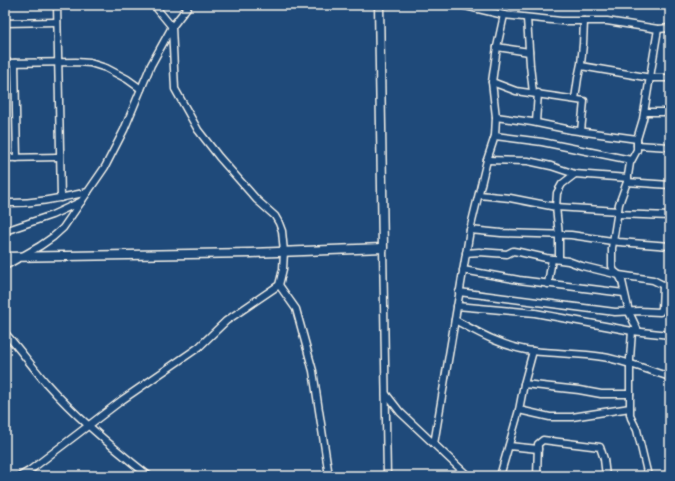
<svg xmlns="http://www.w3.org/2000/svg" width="675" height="481" font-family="'Comic Neue',sans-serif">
<rect width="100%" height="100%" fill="#1f4a7a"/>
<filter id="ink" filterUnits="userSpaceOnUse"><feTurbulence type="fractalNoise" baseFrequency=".025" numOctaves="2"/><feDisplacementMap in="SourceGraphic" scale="8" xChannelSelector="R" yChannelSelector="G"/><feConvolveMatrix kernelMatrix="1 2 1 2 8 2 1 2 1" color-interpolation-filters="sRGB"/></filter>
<g filter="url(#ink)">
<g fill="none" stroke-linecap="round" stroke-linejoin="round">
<!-- minor casing -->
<g stroke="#f4f1e8" stroke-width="9">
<g id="minor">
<path d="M57,5L61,198"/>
<path d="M461,5L504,15L561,21H607L658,29L670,28"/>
<path d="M527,18L530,65L533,93"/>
<path d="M5,23L57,22"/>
<path d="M497,47L529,52"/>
<path d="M5,63L76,62L90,63L106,68L127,79L141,89"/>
<path d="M15,63L17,158"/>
<path d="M581,66L651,78H670"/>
<path d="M492,82L516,91L584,101L581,131"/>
<path d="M575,99L578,78L581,64L583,44L584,21"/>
<path d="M645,112H670"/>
<path d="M496,117L532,122L571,130L637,139"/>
<path d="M536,122L538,93"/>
<path d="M495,136L542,142L631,160"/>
<path d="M637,145L670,147"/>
<path d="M5,158L59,157"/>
<path d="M487,160L528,161L551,166L575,174L628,178"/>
<path d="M627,182L670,185"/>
<path d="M479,195L510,198L556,207L618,211"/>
<path d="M5,203C34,204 60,198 88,192"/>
<path d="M617,214L670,216"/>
<path d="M470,230L501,233L571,235L619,242L670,246"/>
<path d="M5,231L52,215L82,201"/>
<path d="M383,248L387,476"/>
<path d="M466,253L479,252L507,254L513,251L519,252L546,258L568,261L582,266L619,275L653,280L663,285L670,284"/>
<path d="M559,259V235L556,207L557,193L562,184L575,174"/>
<path d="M5,266L40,246L53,237L63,228L105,167L124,130L151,65L172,27L189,5"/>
<path d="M463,270L519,280L624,293"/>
<path d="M548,284L552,259"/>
<path d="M279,285L296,309L313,371L329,476"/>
<path d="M459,292L615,312L639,311L660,312L662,309L663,285"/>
<path d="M457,306L535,313L632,331L670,335"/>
<path d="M455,320C479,333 505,348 533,351C557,354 580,353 603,357C626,361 648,370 670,377"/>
<path d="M632,331L630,359V414L631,418L637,430L648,476"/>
<path d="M638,331L629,312L622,281L619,275L614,271L612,266V248L619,204L627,182L630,163L637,150V139L643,119L658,29"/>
<path d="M5,333C20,349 33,368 47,384C78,419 113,448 149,476"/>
<path d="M524,384L579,390L601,394H630"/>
<path d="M386,394L400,412L468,476"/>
<path d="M519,410L550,417H572L630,408"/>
<path d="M434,444L470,230L487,160L495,136L496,117L492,82L497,47L504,15"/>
<path d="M509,446L538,449"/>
<path d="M20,476L29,471L122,400L199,347L226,321L279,285L283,269L284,252L282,231L279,223L275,216L257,200L219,157L198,130L175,89L172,27L154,5"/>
<path d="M500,476L519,410L524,384L533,351"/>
<path d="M537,476L538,444L543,440L600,447L604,459L606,476"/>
</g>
</g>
<!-- major casing -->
<g stroke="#f4f1e8" stroke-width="11">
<path id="major" d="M5,257L251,253L383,248L379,5"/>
</g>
<!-- minor -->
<use href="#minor" stroke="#1f4a7a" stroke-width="6"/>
<!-- major -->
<use href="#major" stroke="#1f4a7a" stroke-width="8"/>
</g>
</g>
<!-- margin -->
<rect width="675" height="481" fill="none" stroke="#1f4a7a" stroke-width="20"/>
<rect x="10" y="10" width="655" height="461" fill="none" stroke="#f4f1e8" stroke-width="1.5" filter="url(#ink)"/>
</svg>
